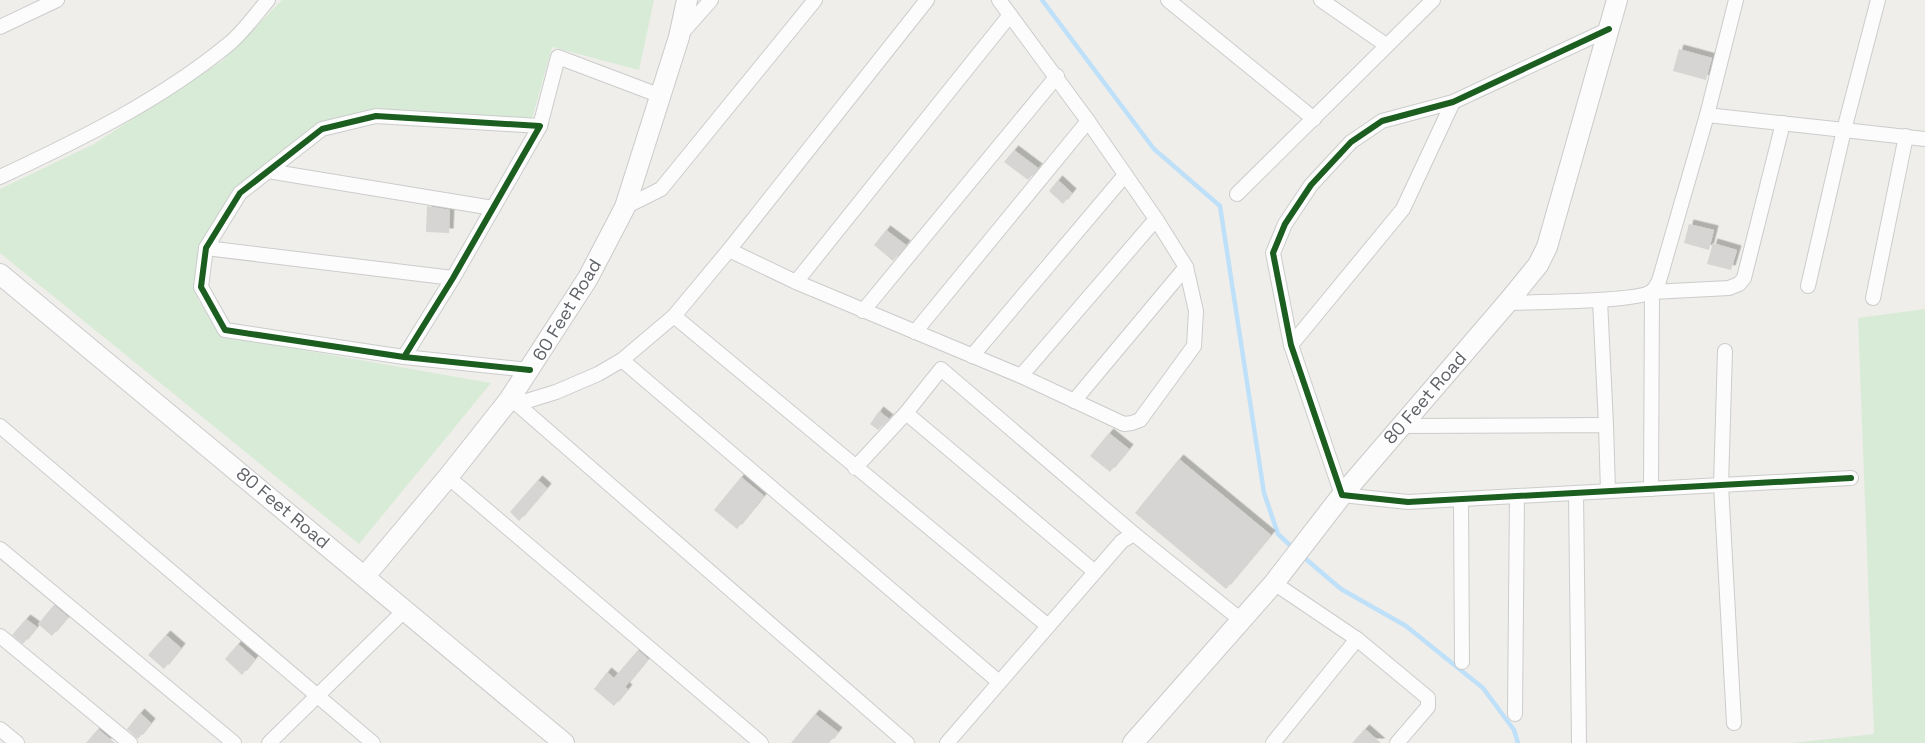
<svg xmlns="http://www.w3.org/2000/svg" width="1925" height="743" font-family="'Space Grotesk',sans-serif">
<defs>
<filter id="shadow"><feDropShadow dx="4.5" dy="-4.5" stdDeviation="0" flood-color="#0004"/></filter>
</defs>
<rect width="100%" height="100%" fill="#efeeea"/>
<!-- green -->
<g fill="#d8ebd6">
<path d="M282,0H654L639,70L552,47L532,119L372,112L318,126L211,230L197,263L198,300L222,336L491,383L359,544L0,253V189L94,144L222,61Z"/>
<path d="M1925,309V743H1792L1874,734L1858,318Z"/>
</g>
<g fill="none" stroke-linecap="round" stroke-linejoin="round">
<!-- stream -->
<g stroke="#bfe0f9" stroke-width="4.5">
<path d="M1042,0L1154,149L1220,206L1264,493L1278,534L1293,548"/>
<path d="M1301,555L1341,589L1406,626L1483,688L1514,730L1518,743"/>
</g>
</g>
<!-- building -->
<g fill="#d6d5d3" filter="url(#shadow)">
<path d="M1679,49L1712,58L1706,80L1673,71Z"/>
<path d="M1014,150L1038,168L1028,180L1004,162Z"/>
<path d="M1058,180L1072,193L1063,204L1049,191Z"/>
<path d="M427,206L450,210L449,233L426,232Z"/>
<path d="M1689,224L1714,230L1709,250L1684,243Z"/>
<path d="M886,230L906,245L893,261L874,245Z"/>
<path d="M1713,243L1737,250L1731,270L1707,264Z"/>
<path d="M879,411L889,419L878,430L870,424Z"/>
<path d="M1109,433L1129,449L1110,472L1090,456Z"/>
<path d="M1179,459L1271,535L1226,589L1135,513Z"/>
<path d="M741,477L764,496L737,529L714,510Z"/>
<path d="M538,480L547,488L519,521L510,512Z"/>
<path d="M54,605L68,617L52,636L38,624Z"/>
<path d="M26,619L37,627L23,644L12,635Z"/>
<path d="M166,635L181,648L164,669L148,655Z"/>
<path d="M238,644L255,659L242,675L225,659Z"/>
<path d="M638,650L648,659L625,687L628,689L614,706L594,689L607,672L614,678Z"/>
<path d="M140,713L151,723L138,739L127,729Z"/>
<path d="M815,714L838,732L829,743H791Z"/>
<path d="M98,729L115,743H86Z"/>
<path d="M1365,729L1381,743H1352Z"/>
</g>
<g fill="none" stroke-linecap="round" stroke-linejoin="round">
<!-- street casing -->
<g stroke="#cbcccc" stroke-width="16">
<g id="street">
<path d="M1168,0L1314,119"/>
<path d="M1321,0L1386,45"/>
<path d="M1878,0L1844,130L1925,139"/>
<path d="M0,27L57,0"/>
<path d="M1609,29L1453,102L1382,121L1351,142L1311,185L1285,224L1273,253L1291,345L1342,495L1408,502L1851,478"/>
<path d="M680,35L711,0"/>
<path d="M1707,115L1736,0"/>
<path d="M540,126L558,57L661,96"/>
<path d="M268,171L493,208"/>
<path d="M0,177C81,139 161,100 230,43C244,31 256,14 268,0"/>
<path d="M1237,194L1433,0"/>
<path d="M625,207L661,189L815,0"/>
<path d="M206,248L453,278"/>
<path d="M729,250L796,282L1021,376L1124,424L1132,423L1140,420L1194,346L1196,311L1186,267L1156,219L1088,121L999,0"/>
<path d="M796,282L1010,15"/>
<path d="M1873,298L1906,136"/>
<path d="M1600,300L1606,425"/>
<path d="M1507,303C1529,302 1641,302 1652,291C1655,289 1657,284 1659,281L1707,115L1844,130L1808,286"/>
<path d="M863,311L1057,76"/>
<path d="M674,316L1048,626"/>
<path d="M915,332L1088,121"/>
<path d="M1291,345L1403,209L1453,102"/>
<path d="M1725,351L1721,485L1734,723"/>
<path d="M972,356L1125,175"/>
<path d="M404,357L453,278L540,126L376,116L322,129L240,193L206,248L201,287L225,330L404,357L530,370"/>
<path d="M622,360L999,682"/>
<path d="M1021,376L1156,219"/>
<path d="M511,401L517,404L907,743"/>
<path d="M1074,401L1186,267"/>
<path d="M517,404L556,392L598,374L622,360L674,316L729,250L927,0"/>
<path d="M906,413L941,369L1134,534"/>
<path d="M0,426L373,743"/>
<path d="M1400,426L1606,425L1608,491"/>
<path d="M855,468L906,413L1095,572"/>
<path d="M448,477L761,743"/>
<path d="M1651,489L1652,292L1729,288L1739,284L1744,278L1783,123"/>
<path d="M1576,493L1579,742"/>
<path d="M1461,499L1462,662"/>
<path d="M0,549L234,743"/>
<path d="M1274,583L1357,639L1428,698V707L1397,743"/>
<path d="M0,636L130,743"/>
<path d="M1515,714L1517,496"/>
<path d="M0,729L17,743"/>
<path d="M269,743L405,610"/>
<path d="M947,743L1122,541L1134,534L1241,620"/>
<path d="M1273,743L1357,639"/>
</g>
</g>
<!-- secondary casing -->
<g stroke="#cacacb" stroke-width="22">
<g id="secondary">
<path d="M0,274L564,743"/>
<path d="M365,576L448,477L509,400L588,278L625,207L679,37L687,0"/>
<path d="M1133,743L1274,583L1342,495L1507,303L1538,265L1547,247L1617,0"/>
</g>
</g>
<!-- street -->
<use href="#street" stroke="#fdfcfc" stroke-width="14"/>
<!-- secondary -->
<use href="#secondary" stroke="#fdfcfc" stroke-width="20"/>
<!-- cycleway casing -->
<g stroke="#fff" stroke-width="9">
<g id="cycleway">
<path d="M1609,29L1453,102L1382,121L1351,142L1311,185L1285,224L1273,253L1291,345L1342,495L1408,502L1851,478"/>
<path d="M404,357L453,278L540,126L376,116L322,129L240,193L206,248L201,287L225,330L404,357L530,370"/>
</g>
</g>
<!-- cycleway -->
<use href="#cycleway" stroke="#1b5e20" stroke-width="6"/>
</g>
<g text-anchor="middle" stroke-width="4" stroke-linejoin="round" paint-order="stroke">
<!-- street labels -->
<g font-size="18" fill="#5f6368" stroke="#fff">
<text transform="translate(567 310) rotate(-59)" y="6">60 Feet Road</text>
<text transform="translate(1425 398) rotate(-49)" y="6">80 Feet Road</text>
<text transform="translate(283 508) rotate(40)" y="6">80 Feet Road</text>
</g>
</g>
</svg>
